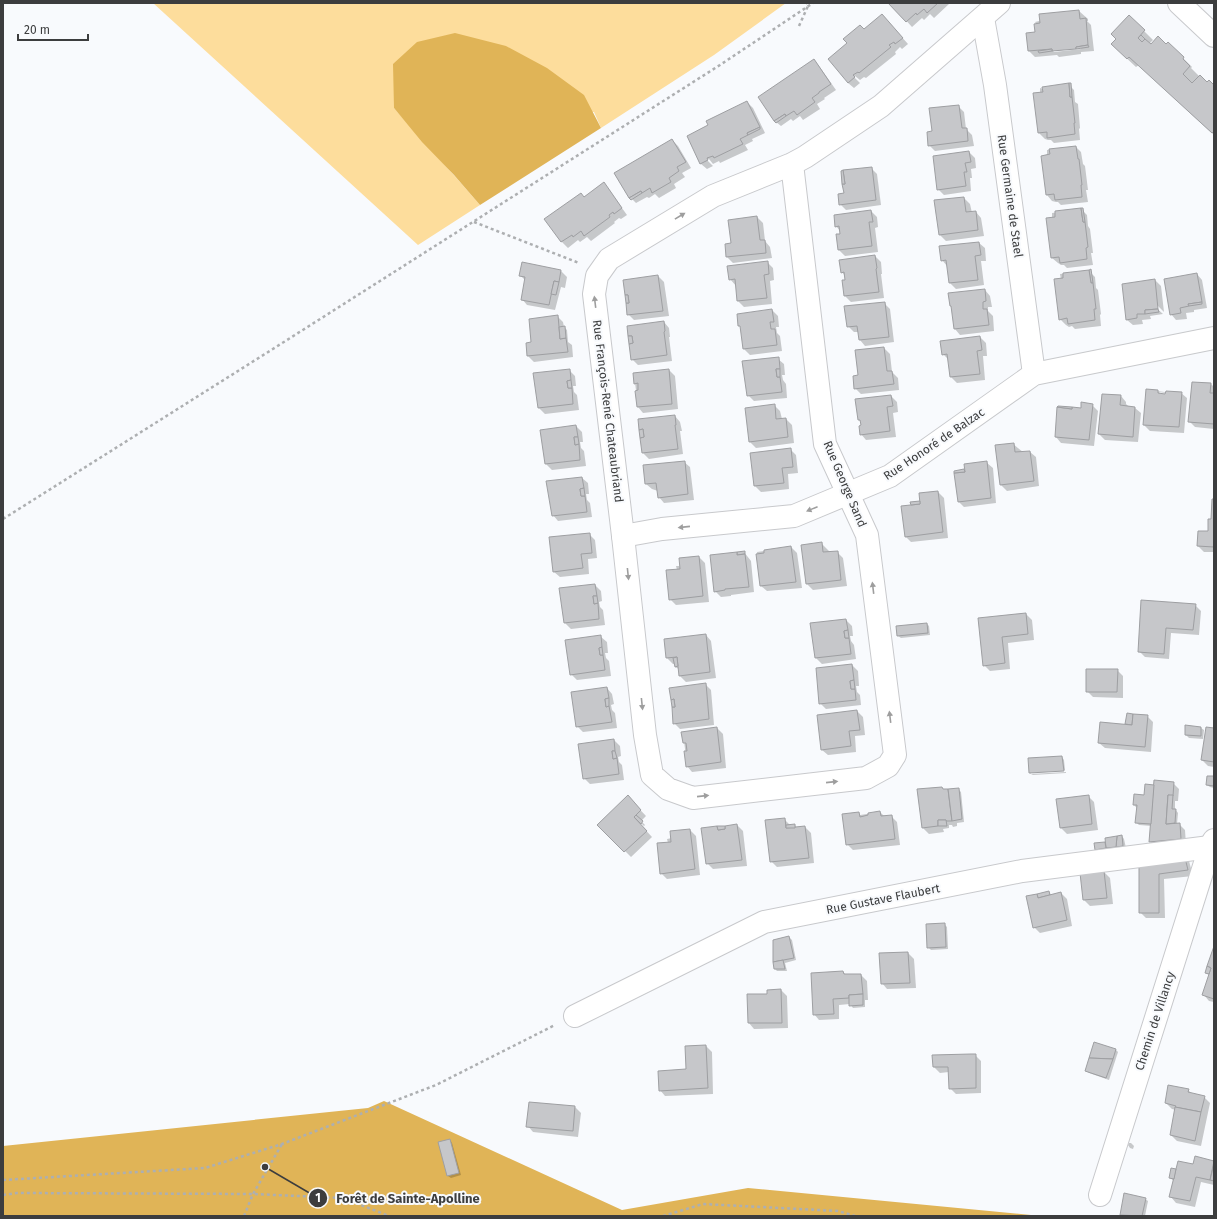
<svg xmlns="http://www.w3.org/2000/svg" width="1217" height="1219" font-family="'Fira Sans',sans-serif">
<rect width="100%" height="100%" fill="#f8fafd"/>
<!-- green -->
<path fill="#fddd9c" d="M153,3H786L714,55L601,128L594,112L394,108C422,141 452,172 480,205L418,245Z"/>
<!-- forest -->
<g fill="#e0b457">
<path d="M455,33L506,46L547,68L584,95L601,128L480,205L454,175L422,142L394,108L393,64L417,42Z"/>
<path d="M384,1101L622,1210L748,1188L1041,1216H3V1146L368,1108Z"/>
</g>
<!-- shadow -->
<g fill="#0003" fill-rule="evenodd">
<path d="M890,3H948L949,4L934,18L930,14L924,20L922,18L912,27Z"/>
<path d="M1079,11L1088,19V21H1087L1091,25L1094,51L1081,52V54L1059,57L1057,55L1035,57L1029,51L1027,34L1036,33L1037,25L1035,22ZM1081,47V49L1054,52L1052,50Z"/>
<path d="M882,15L908,44L902,49L900,47L895,52L896,54L866,78L864,77L860,80L855,76H853L860,83L854,88L848,83L864,30Z"/>
<path d="M1130,17L1153,40L1149,44L1166,45L1168,43L1192,67L1191,68L1199,76L1208,84L1214,86V135L1139,65L1136,67L1121,53Z"/>
<path d="M814,60L819,66L836,90L824,98L825,99L817,104L820,109L803,120L800,116L793,121L791,119L781,126L776,122Z"/>
<path d="M1068,84L1074,90L1075,102L1078,104L1080,128L1079,129L1080,140L1054,143L1051,140H1048L1045,139L1039,133L1042,93L1040,92V88L1043,89Z"/>
<path d="M747,102L753,108L765,133L752,139L753,141L745,145L748,150L720,163L719,161L713,164L709,159H706L713,166L707,169L701,164L688,136L710,125Z"/>
<path d="M958,106L964,112L966,129L972,135L974,146L935,151L929,145L933,132Z"/>
<path d="M672,140L678,146L691,168L682,173L685,177L674,184L676,188L659,198L655,194L649,198L647,197L636,203L632,199Z"/>
<path d="M1076,147L1081,152L1083,164L1085,166L1088,190H1086L1088,202L1061,205L1058,202H1056L1052,201L1047,195V150Z"/>
<path d="M969,152L975,158L976,168L971,169L972,178H970L971,191L944,195L938,189Z"/>
<path d="M871,168L877,174L881,205L846,210L840,204L845,194Z"/>
<path d="M604,184L609,190L627,215L621,219L619,218L614,222L615,223L591,241L587,237L580,242L578,240L568,248L562,242L546,219L584,198Z"/>
<path d="M964,198L970,204L972,213L976,212L981,218L984,236L946,241L940,235Z"/>
<path d="M1081,209L1087,215L1088,226L1090,229L1093,253H1091L1093,265L1067,268L1064,265H1061L1058,263L1052,258V213Z"/>
<path d="M871,211L877,217L878,227L875,228L878,252L845,256L839,250L840,231L836,226Z"/>
<path d="M757,217L763,223L765,241L770,247L772,258L733,263L727,257L726,245L732,244Z"/>
<path d="M979,243L985,248L986,261H981L984,285L956,289L950,283L947,266L942,260Z"/>
<path d="M875,256L881,262L882,274H881L884,298L851,302L845,296V276L842,272Z"/>
<path d="M767,262L773,268L774,280L770,281L772,304L744,307L738,301L736,286L730,279Z"/>
<path d="M523,263L561,271L567,277L565,288L561,287L555,310L527,305L522,299L526,281L520,275Z"/>
<path d="M1089,271L1095,277L1096,288L1098,290L1101,314L1100,315L1101,326L1075,329L1072,326L1069,327L1066,325L1060,319L1061,280L1060,274Z"/>
<path d="M1197,274L1202,280L1207,308L1194,310V312L1186,313L1187,319L1176,320L1171,314Z"/>
<path d="M658,276L664,282L669,316L634,320L628,314Z"/>
<path d="M1155,280L1161,286L1164,312L1156,304L1154,306L1163,314L1150,316L1151,319L1142,320L1143,324L1133,325L1127,320Z"/>
<path d="M985,290L990,296L992,307H988V311L993,316L994,331L960,335L955,329L952,307Z"/>
<path d="M884,303L890,309L894,342L865,346L860,340L859,332H854L848,326Z"/>
<path d="M772,310L778,316L779,327H776L777,333L780,336L782,351L750,355L744,349L741,327Z"/>
<path d="M557,316L563,322L564,327L567,330L568,342L572,345L573,357L534,362L528,356L527,343H532Z"/>
<path d="M664,322L669,328L670,337H669L672,361L638,365L632,359Z"/>
<path d="M980,337L986,343L987,356H983L985,380L957,383L951,377L949,360L943,354Z"/>
<path d="M884,348L890,354L892,372L898,378L899,390L861,394L855,388Z"/>
<path d="M778,359L784,364L785,375H782L783,380L786,384L787,398L754,401L748,395Z"/>
<path d="M569,370L575,376L576,386H573L574,392L577,395L579,410L545,414L539,408L534,374Z"/>
<path d="M669,370L675,376L678,409L643,413L638,407L634,374Z"/>
<path d="M1211,384L1214,387V429L1195,427L1189,421Z"/>
<path d="M1147,390L1165,392L1166,393L1159,392L1161,395L1181,393L1187,398L1184,433L1150,431L1144,425Z"/>
<path d="M891,396L897,402L898,412L893,413L896,437L866,440L861,434V422L859,420Z"/>
<path d="M1121,396L1126,402V404L1128,406L1135,408L1141,413L1138,442L1105,440L1099,434Z"/>
<path d="M774,405L780,411L782,419H786L792,425L794,443L756,448L750,442Z"/>
<path d="M1092,405L1098,411L1094,446L1061,443L1056,437L1082,409Z"/>
<path d="M675,416L680,422L682,431H680L683,454L649,459L643,453Z"/>
<path d="M576,426L582,432L583,442H580L581,448L584,451L586,466L552,470L546,464L541,431Z"/>
<path d="M1013,444L1023,452H1030L1036,457L1039,486L1007,491L1001,485Z"/>
<path d="M790,449L796,455L798,473L788,474L789,489L761,492L755,486Z"/>
<path d="M684,462L690,467L694,500L664,503L659,497L658,491L652,489L646,484Z"/>
<path d="M987,463L993,468L996,503L964,507L959,502L955,471L965,470Z"/>
<path d="M582,478L588,483L589,494H586L587,500L590,503L592,517L558,521L553,515Z"/>
<path d="M938,492L944,498L948,538L911,542L905,536L921,502Z"/>
<path d="M1214,500V552H1204L1198,546L1209,532L1212,520Z"/>
<path d="M589,534L595,540L597,558L588,559L589,574L560,577L554,572Z"/>
<path d="M821,543L830,552H837L843,558L847,586L813,590L807,584L803,545Z"/>
<path d="M791,547L797,553L802,588L767,591L761,586L757,552Z"/>
<path d="M744,552L751,561L754,592L731,595V596L721,597L715,591Z"/>
<path d="M699,557L705,563L709,602L676,605L670,599L677,570L676,566H679L681,568Z"/>
<path d="M595,585L601,591L602,601L599,602L600,607L603,610L605,625L571,629L565,623Z"/>
<path d="M1142,601L1195,605L1201,611L1199,635L1171,633L1169,659L1145,657L1139,651Z"/>
<path d="M1026,614L1032,620L1034,640L1008,643L1010,669L990,671L984,665L979,619Z"/>
<path d="M846,620L852,626L853,636H850L851,641L854,645L856,659L822,664L816,658Z"/>
<path d="M927,624L929,626L930,635L901,638L898,636Z"/>
<path d="M706,635L711,641L716,678L686,682L680,676L679,669L675,667V664H673L667,658L665,640Z"/>
<path d="M601,637L607,642L608,653H605L606,658L609,661L611,676L577,680L571,674Z"/>
<path d="M852,665L858,671L859,686H856L857,692L860,695L861,705L826,709L820,703Z"/>
<path d="M1117,670L1123,676V698L1093,697L1087,691Z"/>
<path d="M705,684L711,690L714,725L680,729L674,723Z"/>
<path d="M607,688L612,694L614,704L611,705L612,710L615,713L617,728L583,732L577,726Z"/>
<path d="M857,711L863,717L865,735L855,736L856,752L828,755L822,750Z"/>
<path d="M1147,716L1153,722L1151,752L1105,748L1099,743L1128,726L1126,724Z"/>
<path d="M1186,727L1201,728L1204,730L1203,739L1189,738L1186,735Z"/>
<path d="M717,728L723,734L726,768L692,772L687,766L683,732Z"/>
<path d="M1214,729V767L1208,766L1202,760Z"/>
<path d="M614,740L620,746L621,756L618,757L619,762L622,765L624,780L590,784L584,778Z"/>
<path d="M1062,757L1064,760L1065,770L1031,772V774L1030,773L1029,759Z"/>
<path d="M1066,772V773L1033,775L1031,774Z"/>
<path d="M1214,777V788L1210,787L1207,785Z"/>
<path d="M1173,783L1179,789L1178,801H1175V809L1178,813L1177,824H1179L1185,830L1186,845L1156,848L1150,842L1152,826L1139,825L1136,822L1137,808L1134,805L1145,796L1153,786Z"/>
<path d="M942,788L945,790L958,789L961,792L964,822L957,823V826L953,827L952,825H949V828L943,829L944,832L929,834L923,828Z"/>
<path d="M1088,796L1094,802L1098,830L1067,834L1061,828Z"/>
<path d="M628,797L646,816L641,821L645,825L644,826L640,822L639,823L652,837L631,857L599,825Z"/>
<path d="M880,812L884,816H891L897,822L900,845L853,850L847,844L859,814L860,815Z"/>
<path d="M784,819L791,826L795,825L797,828L805,827L811,833L814,863L777,867L771,861Z"/>
<path d="M737,825L743,831L747,866L713,869L707,863Z"/>
<path d="M690,830L696,836L700,875L667,879L661,873L668,843L667,839L672,838Z"/>
<path d="M1122,836L1124,839L1126,848L1099,852L1096,849L1095,844L1106,843Z"/>
<path d="M1183,855L1189,861L1193,876L1164,879L1165,918H1146L1140,912V860Z"/>
<path d="M1104,872L1110,878L1113,904L1090,906L1084,900L1081,874Z"/>
<path d="M1049,892L1051,895L1061,893L1067,899L1072,926L1040,933L1034,927Z"/>
<path d="M944,924L947,927L948,949L931,950L928,947Z"/>
<path d="M789,937L792,940L796,960L785,963L787,971H777L775,969Z"/>
<path d="M1214,949V1002L1209,1001L1204,995L1209,975L1206,973Z"/>
<path d="M908,953L914,959L916,988L887,989L882,983Z"/>
<path d="M843,972L846,975H861L867,981L868,1000H865V1007L853,1008L850,1004L839,1005V1019L819,1020L814,1014Z"/>
<path d="M781,990L787,996L788,1028L754,1029L749,1023L748,995H768V991Z"/>
<path d="M706,1046L712,1052L713,1094L665,1096L660,1090L687,1070Z"/>
<path d="M1115,1049L1118,1052L1109,1080L1089,1073L1086,1071Z"/>
<path d="M975,1055L981,1061V1093L956,1094L950,1088L949,1072L940,1073L934,1067Z"/>
<path d="M1188,1090L1193,1095L1204,1097L1210,1103L1201,1146L1177,1141L1171,1135L1176,1110L1172,1109L1166,1103Z"/>
<path d="M575,1107L581,1113L578,1137L533,1132L528,1126Z"/>
<path d="M450,1140L452,1143L461,1175L451,1178L448,1176L440,1143Z"/>
<path d="M1129,1143H1131L1134,1146L1133,1149L1130,1148L1128,1145Z"/>
<path d="M1196,1158L1214,1162V1185L1201,1182L1195,1207L1176,1203L1171,1197L1174,1181L1170,1178L1177,1170L1194,1165Z"/>
<path d="M1145,1199L1148,1201L1145,1216H1122L1121,1215Z"/>
</g>
<!-- building -->
<g fill="#c6c7ca" stroke="#9e9fa2">
<path d="M888,3H938L927,13L924,9L917,15L916,13L906,22Z"/>
<path d="M1079,10L1080,19L1086,18L1088,45L1076,47V49L1052,51V49L1028,51L1026,33L1035,32L1034,24L1040,23L1039,14Z"/>
<path d="M882,14L903,38L895,44L894,42L889,45L891,47L859,73L858,72L853,75L855,77L848,83L828,59L847,43L843,39L860,25L864,29Z"/>
<path d="M1129,15L1145,30L1138,38L1142,42L1145,39L1151,44L1158,36L1166,44L1168,42L1184,57L1183,59L1190,66L1183,74L1192,83L1200,75L1207,82L1209,80L1214,85V131L1212,133L1129,57L1127,59L1111,44L1116,39L1111,34Z"/>
<path d="M1141,35L1145,39L1142,42L1138,38Z"/>
<path d="M1088,45L1089,47L1076,49V47Z"/>
<path d="M1052,49V51L1039,53L1038,51Z"/>
<path d="M814,59L831,84L819,92V93L812,98L815,102L797,115L794,111L786,116L785,114L774,121L758,97Z"/>
<path d="M1069,83L1070,97H1072L1075,123H1074L1075,134L1047,138V132L1038,133L1033,93L1043,92L1042,87Z"/>
<path d="M1069,83H1071L1072,97H1070Z"/>
<path d="M747,101L760,127L747,133L748,135L740,139L743,144L714,158L713,156L707,158L708,160L700,164L687,136L708,125L706,121Z"/>
<path d="M959,105L962,128H967L968,141L928,146L927,132L932,131L929,108Z"/>
<path d="M785,114L786,116L776,123L774,121Z"/>
<path d="M760,127V129L748,135L747,133Z"/>
<path d="M672,139L686,162L677,167L679,171L669,178L671,182L652,193L650,188L642,193L641,191L629,198L614,173Z"/>
<path d="M1076,146L1078,159H1079L1082,185H1081L1082,197L1055,200L1054,194L1046,195L1041,156L1050,154L1049,149Z"/>
<path d="M969,151L971,162L965,163L967,172H964L966,186L937,190L933,156Z"/>
<path d="M872,167L876,200L839,205L838,194L844,193L842,184H845L843,170Z"/>
<path d="M843,170L845,184H842L841,171Z"/>
<path d="M604,182L622,208L614,214L613,212L609,215L610,217L584,236L581,231L573,237L572,235L561,242L544,219L581,193L584,197Z"/>
<path d="M641,191L642,193L631,200L629,198Z"/>
<path d="M964,197L966,212L976,211L978,230L939,235L934,200Z"/>
<path d="M1081,208L1083,222H1085L1088,247L1086,248L1087,259L1060,263L1059,257L1051,258L1046,218L1055,217V211Z"/>
<path d="M1081,208H1083L1085,222H1083Z"/>
<path d="M871,210L873,222H869L872,246L838,250L836,234H840L839,226L835,227L834,215Z"/>
<path d="M757,216L760,240H765L766,253L726,257L725,244L731,243L728,220Z"/>
<path d="M979,242L981,255L975,256L978,280L949,283L946,260L941,261L939,246Z"/>
<path d="M875,255L877,268L876,269L879,292L844,296L842,280H845L844,272L841,273L839,260Z"/>
<path d="M768,261L769,274L764,275L767,298L737,301L735,279L729,280L727,266Z"/>
<path d="M522,262L561,270L559,282L554,281L549,305L521,300L525,277L519,276Z"/>
<path d="M1091,269L1093,283H1091L1089,270Z"/>
<path d="M1089,270L1091,283H1093L1096,309H1094L1095,320L1068,324L1067,318L1059,320L1054,279L1063,278V273Z"/>
<path d="M1197,273L1202,302L1188,304L1189,306L1180,308L1181,313L1170,315L1164,279Z"/>
<path d="M658,275L663,311L627,315L626,303H629L628,295H625L623,280Z"/>
<path d="M1155,279L1158,309L1145,310V314H1137V318L1126,320L1122,284Z"/>
<path d="M554,281L559,282L556,295L551,294Z"/>
<path d="M985,289L986,301L983,302V309H987L989,325L954,329L951,306H950L948,293Z"/>
<path d="M625,295H628L629,303H626Z"/>
<path d="M885,302L889,337L859,340L857,326L847,327L844,306Z"/>
<path d="M1202,302V304L1189,306L1188,304Z"/>
<path d="M772,309L774,322H770L771,329H775L777,345L743,349L740,326H738L737,314Z"/>
<path d="M1158,309L1159,312L1145,314V310Z"/>
<path d="M558,315L560,339L566,338L568,352L527,356L526,343L531,342L529,319Z"/>
<path d="M664,321L665,331L664,332L667,355L631,360L629,344L633,343L632,336H628L627,326Z"/>
<path d="M565,326L566,338L560,339L559,327Z"/>
<path d="M628,336H632L633,343L629,344Z"/>
<path d="M980,336L982,350L977,351L980,374L950,377L947,354L942,355L940,341Z"/>
<path d="M884,347L887,371H892L894,384L854,389L853,376L858,375L855,350Z"/>
<path d="M779,357L780,369H776L777,377H780L782,392L747,396L742,361Z"/>
<path d="M570,369L571,380L567,381L568,388H572L573,404L538,408L533,373Z"/>
<path d="M669,369L672,404L637,407L635,391L638,390V383L634,384L633,373Z"/>
<path d="M776,369H780V377H777Z"/>
<path d="M571,380L572,388H568L567,381Z"/>
<path d="M1192,382L1211,383L1210,393H1214V424L1188,422Z"/>
<path d="M1146,389L1158,390V393L1165,394L1166,391L1182,392L1179,427L1143,425Z"/>
<path d="M1102,394L1121,395L1120,405L1135,407L1133,437L1098,434Z"/>
<path d="M891,395L893,406L887,407L890,431L860,435L859,426L861,425L860,420H858L855,399Z"/>
<path d="M1081,402L1093,404L1089,440L1055,437L1057,407L1072,409V407L1081,408Z"/>
<path d="M775,404L776,419L786,418L788,437L749,442L745,408Z"/>
<path d="M1058,406L1072,407V409L1057,407Z"/>
<path d="M675,415L676,425H675L678,449L642,453L640,438L644,437L643,429L639,430L638,419Z"/>
<path d="M576,425L578,437H574L575,445L579,444L580,460L545,464L540,430Z"/>
<path d="M643,429L644,437L640,438L639,430Z"/>
<path d="M574,437H578L579,444L575,445Z"/>
<path d="M1014,443L1015,452L1030,451L1034,481L1000,485L995,445Z"/>
<path d="M791,448L793,467L782,468L784,483L754,486L750,453Z"/>
<path d="M685,461L688,494L658,498L656,483L645,484L643,465Z"/>
<path d="M987,461L991,498L958,502L954,473L965,472L964,464Z"/>
<path d="M964,469L965,472L954,473V471Z"/>
<path d="M582,477L584,488L580,489L581,496H585L587,512L552,516L546,481Z"/>
<path d="M584,488L585,496H581L580,489Z"/>
<path d="M938,491L943,532L905,537L901,506L920,504L919,493Z"/>
<path d="M1212,499H1214V547L1197,546L1198,531H1208V519H1211Z"/>
<path d="M920,501V504L911,505L910,502Z"/>
<path d="M590,533L592,553L581,554L583,568L553,572L549,537Z"/>
<path d="M822,542L823,552L838,551L841,580L806,584L801,545Z"/>
<path d="M791,546L796,582L760,586L756,554L764,553V550Z"/>
<path d="M745,551V554L737,555V552Z"/>
<path d="M737,552V555L745,554L749,587L725,589V590L714,592L710,555Z"/>
<path d="M699,556L703,596L669,600L666,570L680,569L679,558Z"/>
<path d="M595,584L597,596H593L594,604L598,603L599,619L564,623L559,588Z"/>
<path d="M593,596H597L598,603L594,604Z"/>
<path d="M1141,600L1196,604L1193,630L1166,628L1164,654L1138,652Z"/>
<path d="M1026,613L1028,634L1002,637L1005,663L983,666L978,618Z"/>
<path d="M846,619L848,630L844,631L845,638H849L851,654L815,658L810,623Z"/>
<path d="M927,623L928,633L897,636L896,626Z"/>
<path d="M848,630L849,638H845L844,631Z"/>
<path d="M706,634L710,672L679,676L677,657L666,658L664,639Z"/>
<path d="M601,635L602,647L599,648L600,655H603L605,670L570,675L565,640Z"/>
<path d="M602,647L603,655H600L599,648Z"/>
<path d="M677,657L678,666L675,667L673,658Z"/>
<path d="M852,664L854,680L850,681L851,689H855L856,700L819,704L816,668Z"/>
<path d="M1086,669H1118L1117,692H1086Z"/>
<path d="M854,680L855,689H851L850,681Z"/>
<path d="M706,683L709,719L673,724L672,707H675L674,699L671,700L669,688Z"/>
<path d="M607,687L609,698L605,699L606,707L609,706L612,722L576,727L571,692Z"/>
<path d="M609,698V706L606,707L605,699Z"/>
<path d="M674,699L675,707H672L671,700Z"/>
<path d="M857,710L860,730L849,731L851,746L821,750L817,715Z"/>
<path d="M1127,713L1133,714L1132,725L1125,724Z"/>
<path d="M1133,714L1148,715L1145,747L1098,743L1100,722L1132,725Z"/>
<path d="M1185,725L1201,727V736L1185,735Z"/>
<path d="M717,727L721,762L686,767L684,751H687L686,743H683L681,732Z"/>
<path d="M1206,727L1214,728V762L1201,760Z"/>
<path d="M614,739L615,751H612L613,759L617,758L619,774L583,779L578,744Z"/>
<path d="M612,751H615L617,758L613,759Z"/>
<path d="M1062,756L1064,771L1029,773L1028,758Z"/>
<path d="M1207,776H1214V786L1206,785Z"/>
<path d="M1154,780L1174,782L1173,796L1168,795L1166,824L1180,823L1181,839L1149,842Z"/>
<path d="M1145,784L1154,785L1151,824L1135,823L1137,805H1133L1134,794L1144,795Z"/>
<path d="M942,787L943,789H948L952,821H946V820H938V826L922,828L917,789Z"/>
<path d="M959,788L962,819L952,821L948,789Z"/>
<path d="M628,795L641,810L634,817L647,831L624,852L597,825Z"/>
<path d="M1089,795L1092,824L1060,828L1056,799Z"/>
<path d="M1168,795H1173L1172,809H1176L1175,823L1166,824Z"/>
<path d="M880,811L881,816L892,815L895,839L846,845L842,814L859,812L860,817L868,815V813Z"/>
<path d="M636,815L643,821L641,824L634,817Z"/>
<path d="M785,818L786,828L805,826L809,858L770,862L765,820Z"/>
<path d="M938,820H946L947,826H938Z"/>
<path d="M737,824L742,860L706,864L701,828L717,826L718,830L725,829V826Z"/>
<path d="M795,824V828H786V825Z"/>
<path d="M717,826H725V829L718,830Z"/>
<path d="M690,829L695,869L660,874L657,843L671,842L670,831Z"/>
<path d="M1122,835L1123,846L1116,847L1117,836Z"/>
<path d="M1117,836L1116,847L1106,848L1105,838Z"/>
<path d="M1105,842L1106,848L1095,850L1094,843Z"/>
<path d="M1184,854L1188,870L1159,874V913H1139V859Z"/>
<path d="M1104,871L1107,898L1083,900L1080,873Z"/>
<path d="M1049,891L1050,895L1038,898L1037,894Z"/>
<path d="M1061,892L1067,920L1033,928L1026,896L1037,894L1038,898Z"/>
<path d="M945,923L946,947L927,948L926,924Z"/>
<path d="M789,936L794,958L773,962V940Z"/>
<path d="M1214,946V999L1202,995L1211,968L1207,966Z"/>
<path d="M908,952L910,983L881,984L879,953Z"/>
<path d="M783,960L785,969H774L773,962Z"/>
<path d="M1207,966L1211,968L1209,974L1205,973Z"/>
<path d="M843,971L844,974H861L863,994L849,995V998L833,999L834,1014L813,1015L811,973Z"/>
<path d="M781,989L782,1023H748L747,994H767V990Z"/>
<path d="M863,994V1005L849,1006V995Z"/>
<path d="M1094,1042L1116,1049L1113,1059L1089,1058Z"/>
<path d="M706,1045L708,1088L659,1091L658,1071L686,1069L685,1046Z"/>
<path d="M971,1054H976V1088L949,1089L948,1067H933L932,1055Z"/>
<path d="M1089,1058L1113,1059L1106,1078L1085,1071Z"/>
<path d="M1168,1085L1189,1089L1188,1092L1205,1096L1201,1112L1175,1107L1176,1106L1165,1103Z"/>
<path d="M529,1102L575,1106L573,1131L526,1127Z"/>
<path d="M1175,1107L1201,1112L1195,1141L1170,1135Z"/>
<path d="M450,1139L459,1173L447,1176L438,1142Z"/>
<path d="M1195,1156L1214,1161L1210,1180L1196,1177L1190,1201L1169,1197L1178,1161L1193,1164Z"/>
<path d="M1214,1164V1181L1210,1180Z"/>
<path d="M1171,1168L1176,1169L1174,1179L1169,1178Z"/>
<path d="M1124,1193L1146,1198L1142,1216L1120,1215Z"/>
</g>
<g fill="none" stroke-linecap="round" stroke-linejoin="round">
<!-- street casing -->
<g stroke="#c8c9cc" stroke-width="24">
<g id="street">
<path d="M1179,3L1214,36"/>
<path d="M983,18L995,85L1034,374"/>
<path d="M792,164L825,444L867,535L895,755L888,766L866,778L693,798L668,789L652,775L645,735L623,536L594,294L597,276L609,259L713,196L792,164L805,157L881,106L999,3"/>
<path d="M623,536L662,529L794,516L890,476L1034,374L1214,338"/>
<path d="M575,1016L764,922L1022,871L1210,847"/>
<path d="M1100,1195L1210,847L1214,840"/>
</g>
</g>
<!-- path -->
<g stroke="#adafb1" stroke-width="2.5" stroke-dasharray="3 3" stroke-linecap="butt">
<path d="M799,26L808,6L807,3"/>
<path d="M474,222L579,263"/>
<path d="M3,519L276,347L720,65L813,3"/>
<path d="M3,1180L205,1168L282,1144L436,1085L555,1025"/>
<path d="M3,1195L17,1193L253,1194L343,1198L389,1216"/>
<path d="M244,1216L253,1194L282,1144"/>
<path d="M663,1216L703,1204L838,1211L855,1216"/>
</g>
<!-- street -->
<use href="#street" stroke="#fff" stroke-width="22"/>
</g>
<!-- one-way arrows -->
<defs><path id="oneway-solid" d="M-6-.8H1V-3.2L6.5 0L1 3.2V.8H-6Z"/></defs>
<g fill="#9e9e9e">
<use href="#oneway-solid" transform="translate(680 216) rotate(-31)"/>
<use href="#oneway-solid" transform="translate(595 302) rotate(-97)"/>
<use href="#oneway-solid" transform="translate(812 509) rotate(158)"/>
<use href="#oneway-solid" transform="translate(684 527) rotate(174)"/>
<use href="#oneway-solid" transform="translate(628 574) rotate(84)"/>
<use href="#oneway-solid" transform="translate(873 588) rotate(-97)"/>
<use href="#oneway-solid" transform="translate(642 704) rotate(84)"/>
<use href="#oneway-solid" transform="translate(890 717) rotate(-97)"/>
<use href="#oneway-solid" transform="translate(832 782) rotate(-6)"/>
<use href="#oneway-solid" transform="translate(703 796) rotate(-6)"/>
</g>
<g text-anchor="middle" stroke-width="4" stroke-linejoin="round" paint-order="stroke">
<!-- street labels -->
<g font-size="12" fill="#3c3d3e" stroke="#f8fafd">
<text transform="translate(1010 196) rotate(82)" y="4">Rue Germaine de Stael</text>
<text transform="translate(608 411) rotate(83)" y="4">Rue François-René Chateaubriand</text>
<text transform="translate(934 444) rotate(-34)" y="4">Rue Honoré de Balzac</text>
<text transform="translate(845 484) rotate(67)" y="4">Rue George Sand</text>
<text transform="translate(883 899) rotate(-11)" y="4">Rue Gustave Flaubert</text>
<text transform="translate(1155 1021) rotate(-72)" y="4">Chemin de Villancy</text>
</g>
</g>
<!-- callouts -->
<path fill="none" stroke="#3c3d3e" stroke-width="1.5" d="M265 1167L318 1198"/>
<g fill="#3c3d3e" stroke="#f8fafd" stroke-width="1.5">
<circle cx="265" cy="1167" r="4"/>
<circle cx="318" cy="1198" r="10"/>
</g>
<g font-size="12" text-anchor="middle" font-weight="bold" fill="#fff">
<text x="318" y="1202">1</text>
</g>
<g font-size="13" text-anchor="middle" font-weight="bold" fill="#3c3d3e" stroke="#f8fafd" stroke-width="4" stroke-linejoin="round" paint-order="stroke">
<text x="408" y="1203">Forêt de Sainte-Apolline</text>
</g>
<!-- border -->
<rect width="1217" height="1219" fill="none" stroke="#3c3d3e" stroke-width="8"/>
<!-- scale -->
<path d="M18 34v6h70v-6" fill="none" stroke="#3c3d3e" stroke-width="2"/>
<text x="24" y="34" font-size="12" fill="#3c3d3e" stroke="#f8fafd" stroke-width="3" paint-order="stroke">20 m</text>
</svg>
